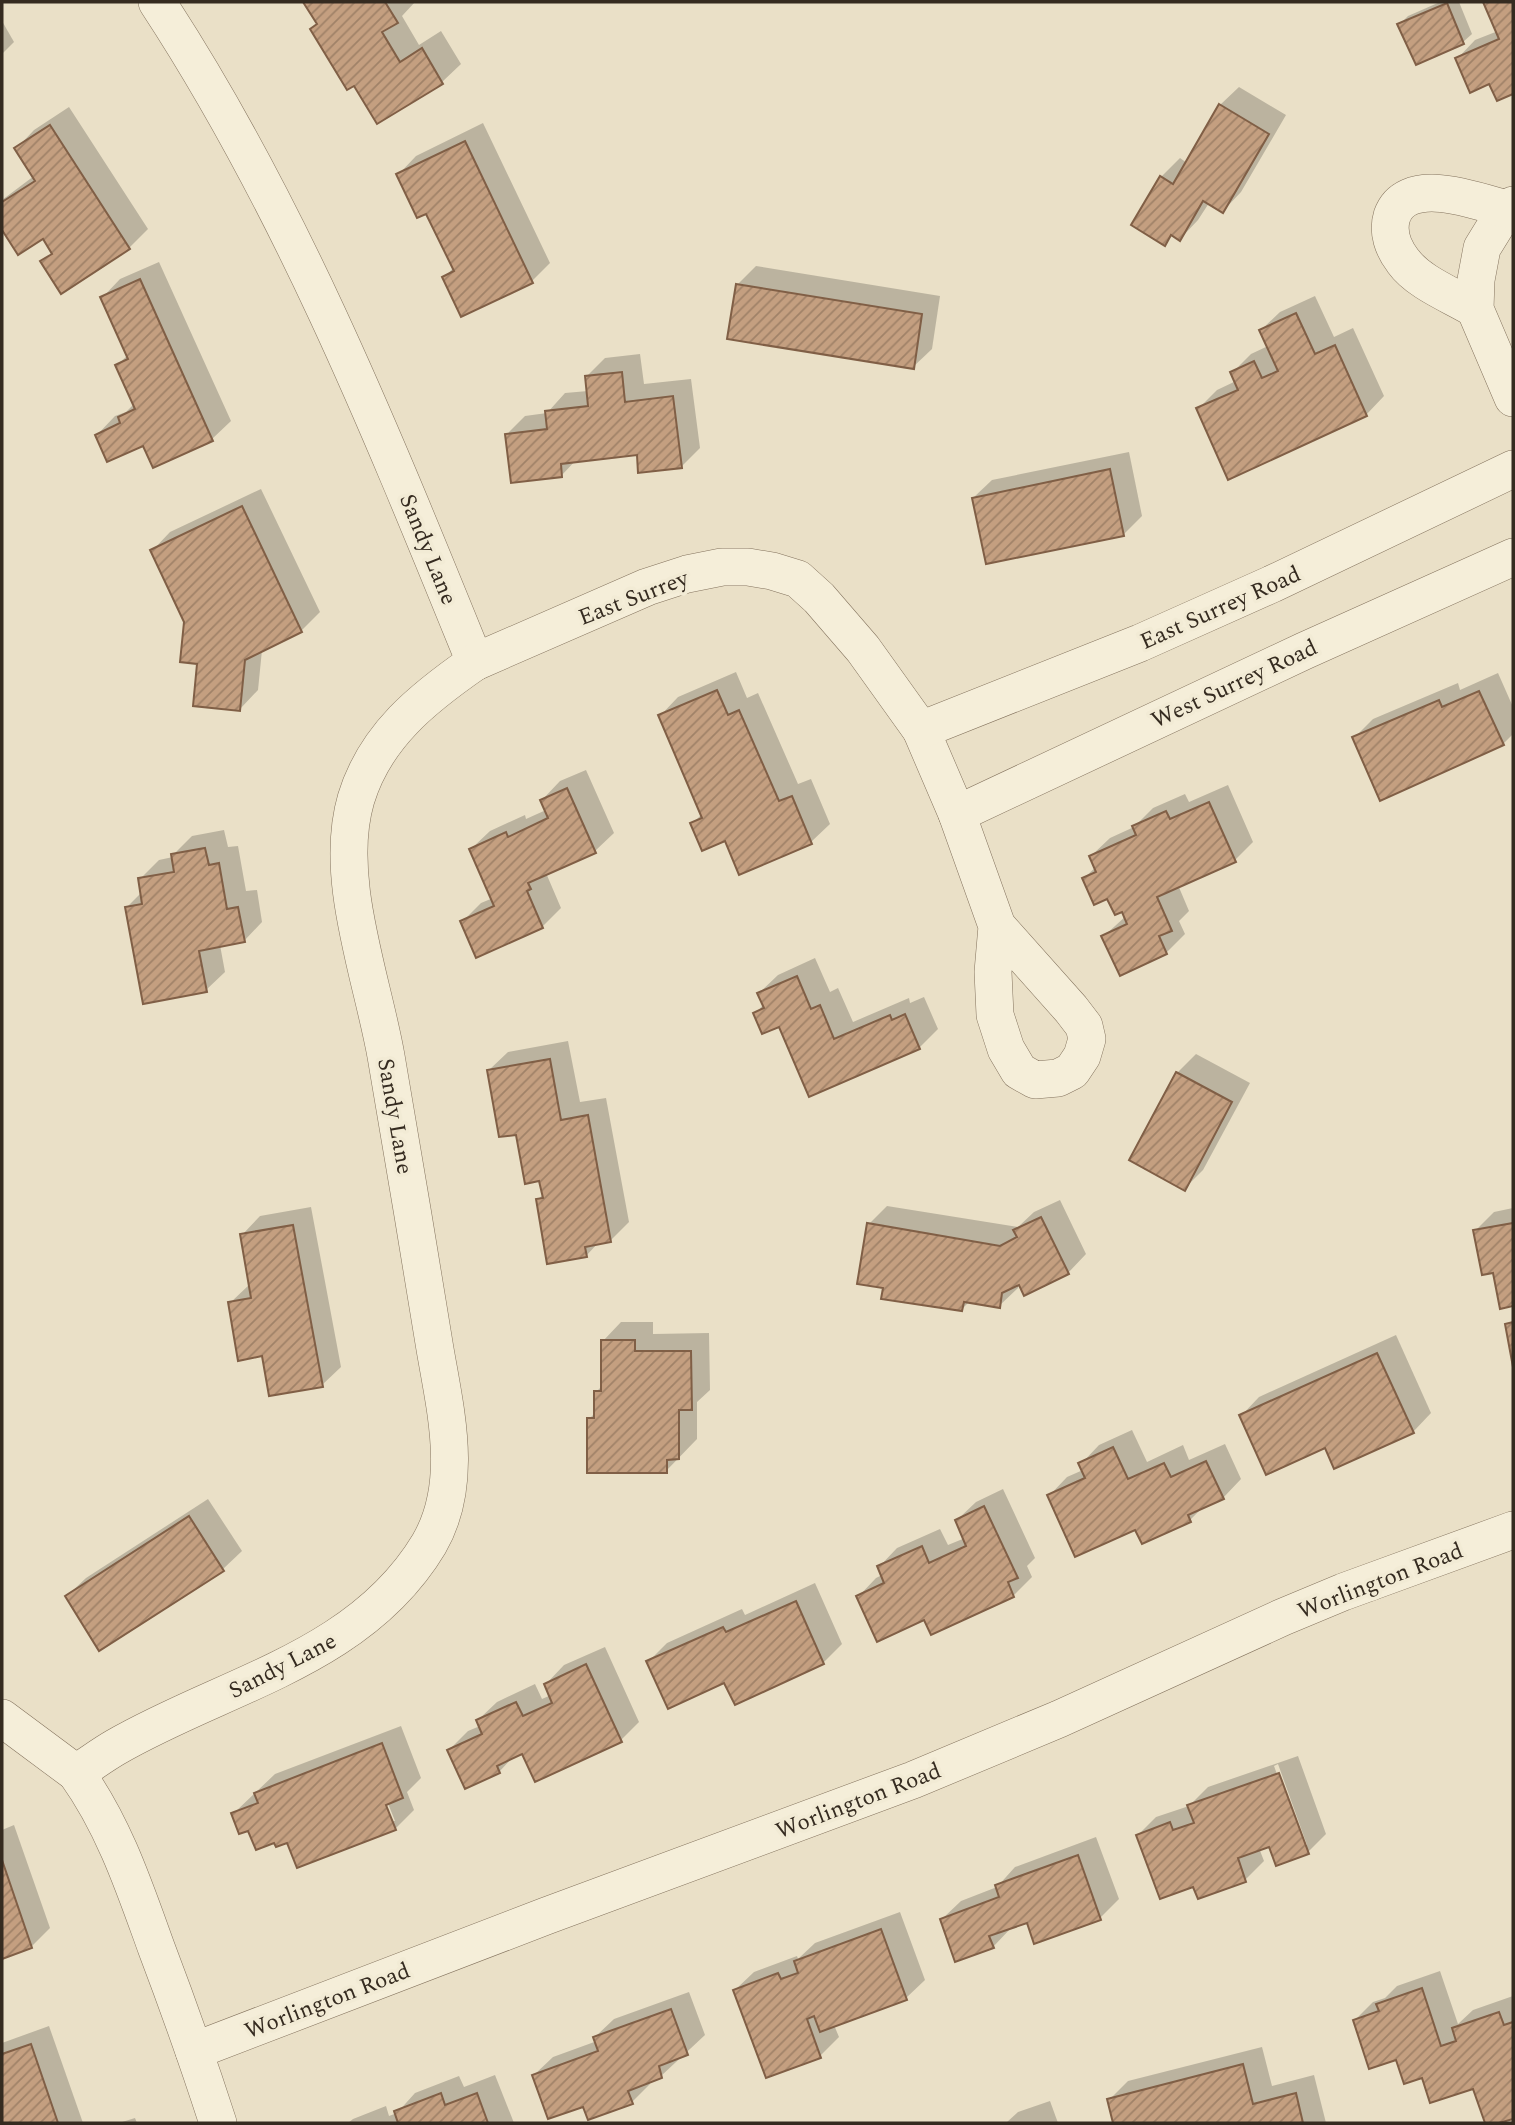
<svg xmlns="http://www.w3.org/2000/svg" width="1515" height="2125" font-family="Spectral,serif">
<defs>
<pattern id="building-hatch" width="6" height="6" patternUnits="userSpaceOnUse" patternTransform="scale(1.75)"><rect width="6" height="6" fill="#c49f80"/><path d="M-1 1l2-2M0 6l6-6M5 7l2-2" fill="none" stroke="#a08268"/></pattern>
</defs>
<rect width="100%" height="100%" fill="#eae0c7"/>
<!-- shadow -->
<g fill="#0003" fill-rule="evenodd">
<path d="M305,2H415L402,16L419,45L441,31L461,64L442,82L377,122L355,84L312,29L318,23Z"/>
<path d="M1440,2H1459L1472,34L1463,42L1417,63L1399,25L1408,16Z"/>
<path d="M1485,2H1513V92L1498,99L1490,82L1457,59L1475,40L1498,31Z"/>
<path d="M2,21L14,42L2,54Z"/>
<path d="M1239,87L1286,115L1241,192L1223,211L1209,203L1198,220L1180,239L1173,235L1164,243L1161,177L1180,158L1187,163L1220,105Z"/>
<path d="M69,107L148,229L129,248L43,262L53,252L43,237L19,252L2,227V200L34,176L16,149L34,130Z"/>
<path d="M483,123L550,263L532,281L444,278L454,267L427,212L398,175L416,156Z"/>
<path d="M159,262L231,421L212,439L154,466L144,444L97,435L115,416L126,412L135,403L117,365L128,355L102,298L120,279Z"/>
<path d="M756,266L940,296L932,349L913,367L737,285Z"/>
<path d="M1315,296L1334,337L1353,328L1384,396L1366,415L1198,409L1217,390L1236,381L1232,373L1251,354L1268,346L1261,330L1280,312Z"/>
<path d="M640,354L644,384L691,379L700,448L681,467L638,453L576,460L562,475L507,434L525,416L547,413L565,393L588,391L586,377L605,358Z"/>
<path d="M1129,452L1142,516L1123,535L973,498L992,480Z"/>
<path d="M261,489L320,612L301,631L262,650L258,690L240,709L199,662L186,622L152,551L170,532Z"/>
<path d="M736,672L747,698L758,693L798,784L811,779L830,824L811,842L740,873L726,839L692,824L702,814L660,716L678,697Z"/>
<path d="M1498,673L1513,707V734L1503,744L1354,738L1373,719L1458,683L1460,690Z"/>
<path d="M586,770L614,833L595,851L546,873L561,908L542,927L462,922L481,903L493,898L471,849L490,831L525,815L526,819L546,810L542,800L560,781Z"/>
<path d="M1228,785L1253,842L1235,860L1178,885L1189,911L1179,921L1185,934L1166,953L1104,936L1126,916L1108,896L1084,878L1096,867L1091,856L1110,838L1134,827L1153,808L1185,794L1189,802Z"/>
<path d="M224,830L228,847L238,846L246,891L257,890L262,922L244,941L220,945L225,972L206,990L127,907L142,892L140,879L159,860L173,857V855L192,836Z"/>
<path d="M815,958L830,992L838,988L853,1022L909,998L910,1003L924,997L938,1029L919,1048L810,1094L780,1024L755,1014L764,1004L759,993L778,975Z"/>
<path d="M568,1041L580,1102L606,1098L629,1222L610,1241L598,1243L586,1256L537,1200L544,1194L541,1179L489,1070L508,1052Z"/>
<path d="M1196,1054L1250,1083L1203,1170L1185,1188L1131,1159L1177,1073Z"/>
<path d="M1060,1200L1086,1254L1068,1273L1019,1280L1018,1288L999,1306L970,1301L962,1309L885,1287L869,1224L887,1206L1018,1227L1034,1212Z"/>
<path d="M311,1207L341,1367L322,1385L263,1354L230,1303L250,1284L242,1235L260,1216Z"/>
<path d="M1513,1208V1304L1501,1307L1494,1271L1475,1231L1494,1212Z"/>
<path d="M621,1322H653V1334L709,1333L710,1390L697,1402V1439L666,1471L589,1419L596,1412V1392L603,1385V1341Z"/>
<path d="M1396,1335L1431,1413L1413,1432L1326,1446L1241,1416L1259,1397Z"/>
<path d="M1132,1430L1147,1462L1183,1445L1189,1460L1225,1444L1241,1479L1223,1498L1203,1507L1190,1520L1136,1528L1049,1496L1067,1477L1083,1470L1081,1464L1099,1445Z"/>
<path d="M1003,1489L1035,1558L1027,1566L1032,1577L1013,1596L925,1618L858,1597L876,1578L882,1575L879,1567L897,1548L940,1529L948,1545L965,1538L957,1520L976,1502Z"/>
<path d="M208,1499L242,1551L223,1569L100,1648L67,1596L86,1578Z"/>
<path d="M815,1583L842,1644L823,1663L735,1703L725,1680L648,1662L667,1643L742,1609L745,1615Z"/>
<path d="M605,1647L639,1722L621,1740L523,1752L514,1756L499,1772L449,1750L468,1731L480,1726L478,1720L497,1702L535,1684L542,1699L551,1695L546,1684L564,1665Z"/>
<path d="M401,1726L421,1778L407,1792L414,1810L395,1829L275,1841L249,1828L233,1814L275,1774ZM385,1796L395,1821H391L382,1797Z"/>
<path d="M1298,1756L1326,1834L1308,1852L1270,1844L1259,1848L1264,1861L1245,1880L1194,1885L1138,1835L1156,1817L1189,1806L1208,1787ZM1278,1764L1307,1845H1303L1274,1766Z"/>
<path d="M14,1825L50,1928L31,1947L2,1957V1830Z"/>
<path d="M1096,1837L1119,1899L1100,1918L1028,1921L1011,1928L993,1947L942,1919L961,1901L997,1887L1015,1867Z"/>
<path d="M900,1912L925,1980L906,1998L834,2025L839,2037L820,2056L735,1990L754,1972L797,1956L798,1959L815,1943Z"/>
<path d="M1440,1971L1458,2024L1473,2010L1513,1996V2117L1494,2123H1486L1474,2087L1423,2076L1397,2058L1355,2020L1373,2002L1385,1998L1397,1986Z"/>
<path d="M689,1992L705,2035L661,2076L649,2081L650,2084L632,2102L584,2105L534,2075L553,2057L597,2041L595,2037L614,2019Z"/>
<path d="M49,2026L83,2123H2V2043Z"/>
<path d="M1262,2047L1272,2086L1314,2075L1326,2123H1115L1109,2100L1128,2081Z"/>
<path d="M495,2075L514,2123H348L353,2119L386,2106L389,2116L397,2113L415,2093L459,2076L464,2087Z"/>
<path d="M1050,2101L1058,2123H1006L1018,2112Z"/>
<path d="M135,2118L137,2123H119Z"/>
</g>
<!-- building -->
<g fill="url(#building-hatch)" stroke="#805f46" stroke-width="2">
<path d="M303,2H385L398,23L382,32L400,62L422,48L443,84L377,124L354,86L347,90L310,29L317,24Z"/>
<path d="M1483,2H1513V94L1497,101L1489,84L1470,93L1455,58L1499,39Z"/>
<path d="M1447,3L1464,44L1416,65L1397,24Z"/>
<path d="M1219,104L1269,134L1223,213L1203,201L1180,241L1171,235L1165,246L1131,225L1160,176L1173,184Z"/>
<path d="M50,125L130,249L61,294L40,261L52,254L43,239L18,255L2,230V202L35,181L14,148Z"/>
<path d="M465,141L533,283L461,317L442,277L454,271L426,214L417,218L396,174Z"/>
<path d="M140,279L213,441L153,468L143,446L107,462L95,435L120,423L118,417L135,409L115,365L128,359L100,297Z"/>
<path d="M736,284L922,314L914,369L727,339Z"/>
<path d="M1296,313L1315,354L1335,345L1367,416L1228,480L1196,408L1238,390L1230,372L1254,361L1262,378L1278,371L1259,330Z"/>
<path d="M622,372L625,402L673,396L682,468L638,473L637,455L561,464L562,477L511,483L505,434L547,429L545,411L588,406L585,376Z"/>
<path d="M1110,469L1124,536L986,564L972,498Z"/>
<path d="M242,506L302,632L245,660L240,711L193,706L197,664L180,662L184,622L150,550Z"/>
<path d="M717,690L728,715L739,710L779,801L792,796L812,844L739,875L725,841L702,851L690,823L702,818L658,715Z"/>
<path d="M1479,691L1504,745L1380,801L1352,737L1439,700L1442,707Z"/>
<path d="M567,788L596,853L528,883L531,889L527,891L543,928L476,958L460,921L494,906L469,849L506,832L508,837L548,818L540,800Z"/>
<path d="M1209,802L1236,862L1157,897L1172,931L1159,936L1167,954L1120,976L1101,936L1127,924L1122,912L1115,915L1107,899L1094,905L1082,878L1096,872L1089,856L1136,835L1132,826L1166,811L1170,819Z"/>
<path d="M205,848L209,865L219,863L227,909L238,907L245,942L199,951L207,992L143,1004L125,907L142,904L138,878L174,872L171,854Z"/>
<path d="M797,976L811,1009L820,1005L834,1039L890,1015L892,1020L905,1014L920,1049L809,1097L779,1027L762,1034L753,1013L764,1008L757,993Z"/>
<path d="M550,1059L561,1120L588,1115L611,1242L585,1247L587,1257L547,1264L536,1199L543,1198L539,1181L525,1184L516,1135L499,1137L487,1070Z"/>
<path d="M1176,1072L1232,1102L1185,1191L1129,1160Z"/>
<path d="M1041,1217L1069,1274L1024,1296L1019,1285L1002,1293L1000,1308L964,1302L962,1311L881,1299L883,1288L857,1284L867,1223L1000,1246L1017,1237L1013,1230Z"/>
<path d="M1513,1223V1306L1500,1309L1493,1273L1482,1275L1473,1230Z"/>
<path d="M293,1225L323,1387L269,1396L262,1356L238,1361L228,1302L251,1298L240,1234Z"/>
<path d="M1513,1322V1367L1505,1324Z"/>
<path d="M601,1340H635V1351H691L692,1410H679V1459L667,1460V1473H587V1418H594V1391H601Z"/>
<path d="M1377,1353L1414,1433L1334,1469L1325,1448L1266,1475L1239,1415Z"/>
<path d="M1113,1447L1128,1479L1164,1463L1171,1477L1206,1461L1224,1499L1188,1515L1191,1522L1142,1544L1135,1530L1075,1557L1047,1495L1085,1478L1078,1463Z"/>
<path d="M984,1506L1018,1578L1008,1582L1014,1597L931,1635L924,1620L877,1642L856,1596L884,1583L877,1566L922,1546L929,1563L966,1546L955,1520Z"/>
<path d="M189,1516L224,1571L99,1651L65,1596Z"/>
<path d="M796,1601L824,1664L735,1705L724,1683L668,1709L646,1661L723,1627L726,1632Z"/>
<path d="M586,1664L622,1742L535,1782L522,1754L497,1766L500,1773L465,1789L447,1750L482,1734L476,1720L516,1702L523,1716L552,1703L544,1684Z"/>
<path d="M382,1743L403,1798L386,1805L396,1830L297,1868L287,1843L276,1847L274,1843L256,1850L248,1831L239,1834L231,1813L258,1803L254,1793Z"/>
<path d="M1279,1773L1309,1854L1276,1866L1269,1847L1238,1858L1246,1882L1198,1899L1193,1887L1160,1899L1136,1835L1170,1822L1173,1830L1194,1823L1187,1805Z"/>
<path d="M1078,1855L1101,1920L1034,1944L1027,1923L989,1936L994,1948L955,1962L940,1919L999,1897L995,1885Z"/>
<path d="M2,1860L32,1948L2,1959Z"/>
<path d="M881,1929L907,2000L820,2032L814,2016L807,2019L821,2058L766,2078L733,1990L778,1973L781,1979L798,1973L794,1961Z"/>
<path d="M1422,1988L1441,2046L1456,2041L1452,2028L1499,2012L1504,2025L1513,2022V2119L1499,2123H1485L1473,2089L1430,2103L1422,2078L1404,2084L1396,2060L1369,2069L1353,2020L1379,2011L1376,2004Z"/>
<path d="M671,2009L688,2055L659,2066L662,2078L628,2091L633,2104L588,2120L583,2107L548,2119L532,2075L598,2051L593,2037Z"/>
<path d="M31,2044L58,2123H2V2054Z"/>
<path d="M1243,2064L1253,2104L1296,2093L1303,2123H1113L1107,2099Z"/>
<path d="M441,2093L445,2105L477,2093L488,2123H397H398L394,2111Z"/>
</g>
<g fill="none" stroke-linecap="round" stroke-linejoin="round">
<!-- minor casing -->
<g stroke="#84735e" stroke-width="38">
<g id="minor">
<path d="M157,2C291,206 383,436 475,662C423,698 375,736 356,799C333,877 372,977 386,1056C403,1154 419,1251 435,1349C446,1413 464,1484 429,1544C360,1659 225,1684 116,1747C102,1755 89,1765 76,1773C114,1826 134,1886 156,1947C178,2005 199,2064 218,2123"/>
<path d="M1513,205L1506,209L1482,248L1476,280L1475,309L1513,398"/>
<path d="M1475,309C1452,295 1419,283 1403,261C1393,248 1387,232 1392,216C1407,174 1477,201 1506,209"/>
<path d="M475,662L647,587L687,574L722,567H748L772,571L798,579L819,598L863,649L921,730L957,814L997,926L993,972L995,1015L1006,1049L1019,1071L1035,1080L1058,1078L1072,1071L1082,1056L1087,1039L1084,1026L1071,1009L997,926"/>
<path d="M921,730L1140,643L1272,584L1513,469"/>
<path d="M957,814L1304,651L1513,557"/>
<path d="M2,1718L76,1773"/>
<path d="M194,2051L546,1916L913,1780L1059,1719L1283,1617L1343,1592L1513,1530"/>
</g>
</g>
<!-- minor -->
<use href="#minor" stroke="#f5eed9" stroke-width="37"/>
</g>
<g text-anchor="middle" stroke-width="7" stroke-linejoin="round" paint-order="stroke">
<!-- street labels -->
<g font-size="23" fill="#352b20" stroke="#f2ebd5">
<text transform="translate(429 549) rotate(68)" y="8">Sandy Lane</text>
<text transform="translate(633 597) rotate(-21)" y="8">East Surrey</text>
<text transform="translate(1220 607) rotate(-24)" y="8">East Surrey Road</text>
<text transform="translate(1234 683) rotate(-25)" y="8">West Surrey Road</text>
<text transform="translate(396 1116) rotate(80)" y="8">Sandy Lane</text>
<text transform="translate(1380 1580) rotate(-21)" y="8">Worlington Road</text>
<text transform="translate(282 1665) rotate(-27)" y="8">Sandy Lane</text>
<text transform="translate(858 1800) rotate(-21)" y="8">Worlington Road</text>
<text transform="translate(327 2000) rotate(-21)" y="8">Worlington Road</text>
</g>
</g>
<!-- border -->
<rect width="1515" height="2125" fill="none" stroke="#352b20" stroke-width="7"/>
</svg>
